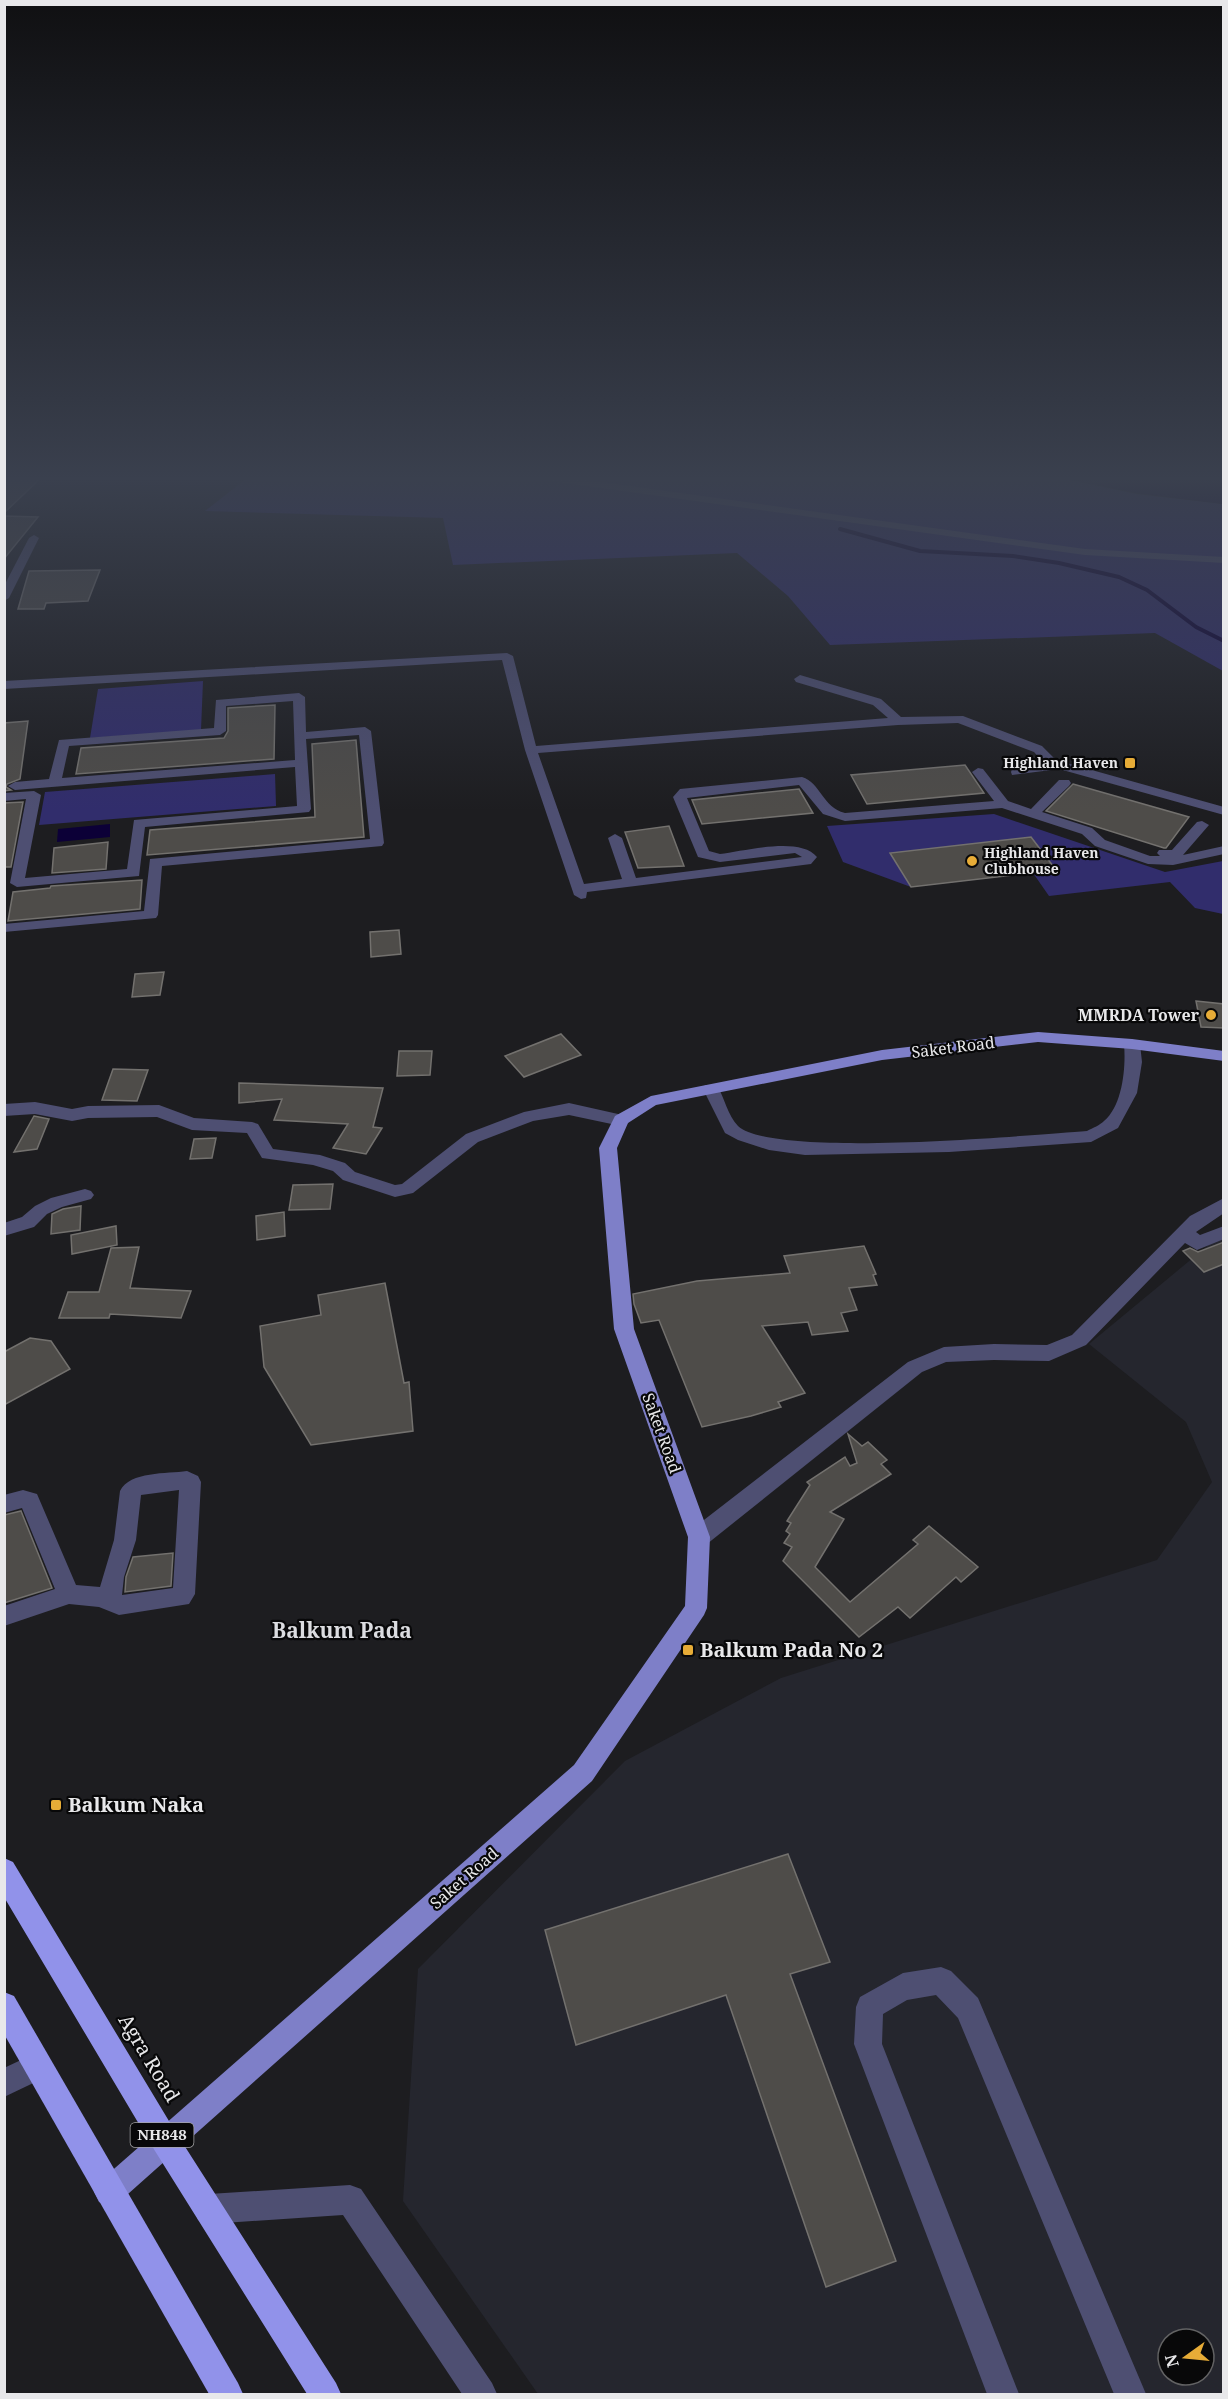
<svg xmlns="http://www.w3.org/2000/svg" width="1228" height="2399" font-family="'Noto Serif',serif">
<rect width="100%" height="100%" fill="#1d1d20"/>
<!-- built -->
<path fill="#25262e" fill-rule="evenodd" d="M1223,1233V2394H538L403,2201L418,1969L625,1761L781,1678L1157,1560L1212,1482L1186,1422L1089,1344ZM1168,2339H1204V2375H1168Z"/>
<!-- green -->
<g fill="#312d6c">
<path d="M251,475H1046L1137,494L1223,504V671L1155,633L830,645L788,596L737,553L453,565L443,518L205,511Z"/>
<path d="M203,681L201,730L90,738L98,689Z"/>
<path d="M275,774L276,806L39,825L45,792Z"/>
<path d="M994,814L1165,872L1223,861V914L1195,908L1170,882L1049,896L1033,873L911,887L843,862L827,826Z"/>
</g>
<!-- water -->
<g fill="#0c0037">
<path d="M1047,475H1223V504L1136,493Z"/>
<path d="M110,824V837L57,842L58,829Z"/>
</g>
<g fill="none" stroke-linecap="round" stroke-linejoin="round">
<!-- stream -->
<path stroke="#0c0037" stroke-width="4" d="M840,529L920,551L1013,556L1059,563L1119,577L1147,590L1196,627L1224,641"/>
</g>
<!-- building -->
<g fill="#4e4c49" stroke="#73716e" stroke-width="1.5">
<path d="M4,475L42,477L4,513Z"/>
<path d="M4,516L38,517L4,559Z"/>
<path d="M100,570L88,601L46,603L44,609H18L29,571Z"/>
<path d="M275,705L274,759L76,774L81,748L224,738L228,731V708Z"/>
<path d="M28,721L20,779L7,784L6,787L11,790L4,791V723Z"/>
<path d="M356,740L364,837L147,855L150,830L315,817L312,744Z"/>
<path d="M965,765L984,793L867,804L851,775Z"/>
<path d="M1073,784L1189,817L1166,848H1164L1046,811Z"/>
<path d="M799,789L813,813L702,824L692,800Z"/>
<path d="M23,802L11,867H4V803Z"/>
<path d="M669,826L684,866L638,868L625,832Z"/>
<path d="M1031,837L1056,870L911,887L890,853Z"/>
<path d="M108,842L106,869L52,873L54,848Z"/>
<path d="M142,880L140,909L8,921L13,892L50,888L51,886Z"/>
<path d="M399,930L401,954L371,957L370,932Z"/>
<path d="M164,972L160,995L132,997L135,974Z"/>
<path d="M1196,1001L1224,1004V1028L1201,1027Z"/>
<path d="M561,1034L581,1055L524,1077L505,1056Z"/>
<path d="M399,1051H432L430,1075L397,1076Z"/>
<path d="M113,1069L148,1070L137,1101L102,1100Z"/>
<path d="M239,1083L383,1088L373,1127L382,1128L366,1154L333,1148L348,1124L274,1120L282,1099L239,1103Z"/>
<path d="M34,1116L49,1119L37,1149L14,1152Z"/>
<path d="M216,1138L212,1158L190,1159L194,1139Z"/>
<path d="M333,1184L330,1209L289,1210L293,1185Z"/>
<path d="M81,1206L80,1230L51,1234L52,1214L63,1209Z"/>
<path d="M284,1212L285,1236L257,1240L256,1216Z"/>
<path d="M116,1226L117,1245L72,1254L71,1235Z"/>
<path d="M1224,1242V1264L1204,1272L1183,1251L1190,1248L1198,1252Z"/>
<path d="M864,1246L876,1274L873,1275L877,1285L849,1288L857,1310L841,1313L848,1331L812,1335L808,1322L762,1326L805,1393L778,1402L781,1407L751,1416L702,1427L659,1320L641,1323L634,1304L633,1294L697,1281L790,1273L784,1256Z"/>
<path d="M139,1247L130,1288L191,1291L181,1318L110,1314L109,1318H59L68,1292H99L111,1248Z"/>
<path d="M385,1283L404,1383L409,1382L413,1431L311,1445L264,1367L260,1326L321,1315L318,1295Z"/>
<path d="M30,1338L51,1341L70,1369L4,1405V1352Z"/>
<path d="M848,1434L862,1446L868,1442L887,1460L881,1464L891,1474L830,1512L844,1519L815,1567L850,1602L918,1544L913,1540L929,1526L978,1567L961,1582L956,1577L910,1618L898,1607L859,1637L783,1561L792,1547L784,1543L790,1534L786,1531L791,1523L787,1521L810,1485L807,1482L845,1457L850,1466L857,1463Z"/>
<path d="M21,1511L52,1588L4,1603V1515Z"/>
<path d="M173,1553L171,1586L125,1592L126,1577L133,1557Z"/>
<path d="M788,1854L830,1962L790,1974L896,2261L826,2287L726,1995L576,2045L545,1930Z"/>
</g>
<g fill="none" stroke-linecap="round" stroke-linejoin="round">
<!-- minor -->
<g fill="#4e4f72" fill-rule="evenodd">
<path d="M524,475H550L1085,549L1224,557V563L1085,555L529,478Z"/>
<path d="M34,535L39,538L9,598L4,601V586L29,538Z"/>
<path d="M507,653L513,656L536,746L888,718L873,705L796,682L794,679L800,675L881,699L901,717L963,716L1042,746L1056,760L1224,807V815L1059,769L1012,775L1011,772L1012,769L1045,764L1034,752L958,723L898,725L538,753L584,884L622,879L608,838L615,834L622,838L636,878L802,857L795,853L720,862L698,857L673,797L680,789L802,777C821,783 822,807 845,813L994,801L972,772L978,768L983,769L1008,801L1031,809L1059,780H1069L1071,783L1069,786L1042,812L1092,828L1105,840L1150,856H1160L1157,853L1159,850H1172L1197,822L1202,821L1209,825L1183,855L1224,846V854L1173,865L1148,864L1095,846L1082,834L1002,808L845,821L823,814L799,785L687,798L709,851L720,854C745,851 800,836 817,857L811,864L587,892L586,898L581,899L574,895L525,750L502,660L4,689V681Z"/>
<path d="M299,693L305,697L306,732L365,727L371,731L384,843L382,846L162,866L158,915L156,918L4,932V924L144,911L150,859L370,839L359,735L306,739L311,809L309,812L145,827L139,876L17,887L10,883L26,799L4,801V793L34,791L41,795L25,878L127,869L134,820L297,806L295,767L15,790L8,786L15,782L49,779L59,740L214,728L216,700ZM293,701L295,760L62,778L69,746L220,735L226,731V706Z"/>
<path d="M1132,1039L1140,1044L1142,1062L1137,1093L1118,1128L1091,1142L949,1152L805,1155L769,1150L738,1140L725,1133L703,1089L705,1085H717C724,1097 728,1116 738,1126C774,1159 1030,1135 1087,1131C1093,1128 1100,1125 1104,1121C1123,1105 1126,1066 1124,1044Z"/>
<path d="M35,1102L72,1109L88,1106L159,1105L194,1118L252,1122L258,1124L273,1149L320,1155L345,1163L355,1172L395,1185L402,1184L466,1134L524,1112L569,1103L627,1116L630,1120L627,1124L621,1126L569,1115L533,1121L478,1142L413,1193L395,1197L343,1180L333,1171L313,1165L262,1158L247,1133L192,1130L157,1117L88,1118L72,1121L35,1114L4,1116V1104Z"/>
<path d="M85,1189L91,1191L94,1195L91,1199L62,1207L47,1214L34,1227L4,1236V1223L22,1217L35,1206L51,1198Z"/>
<path d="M1224,1198V1213L1196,1232L1200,1235L1224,1226V1239L1197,1250L1185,1243L1086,1345L1049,1361L994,1360L946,1362L922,1372L707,1544L699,1546L691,1544L688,1537L691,1530L908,1362L944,1347L994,1344L1047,1345L1072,1335L1190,1216Z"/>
<path d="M187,1471L198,1476L201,1482L195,1594L189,1604L119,1615L99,1607L69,1604L4,1626V1606L55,1589L22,1508L4,1513V1495L23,1490L37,1494L76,1585L100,1587L114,1540L120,1491C130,1471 167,1474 187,1471ZM179,1490L173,1588L122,1595L124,1577L136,1540L141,1495Z"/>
<path d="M941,1967L951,1971L978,1998L1146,2394H1114L958,2018L936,1995L907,2000L883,2014L882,2044L1019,2394H987L854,2044L856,2007L860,1997L903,1973Z"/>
<path d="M38,2052L48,2056L52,2066L48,2076L4,2097V2068Z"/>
<path d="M350,2185L361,2189L492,2383L497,2394H462L343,2215L209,2224L198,2220L194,2209L198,2198L209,2194Z"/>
</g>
<!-- major -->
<path fill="#7e7fc8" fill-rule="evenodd" d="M1038,1032L1132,1039L1224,1051V1061L1132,1049L1038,1042L882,1060L656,1105L628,1123L617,1148L634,1329L710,1537L707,1608L704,1615L592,1781L119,2202L109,2207L99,2202L94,2192L99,2182L574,1765L685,1606L688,1537L614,1329L599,1148L615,1116L651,1096L882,1050Z"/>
<!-- highway -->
<g fill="#9192ea" fill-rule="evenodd">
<path d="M4,1858L13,1862L175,2131L336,2383L341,2394H307L155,2151L4,1897Z"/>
<path d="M4,1992L14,1996L238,2383L243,2394H209L4,2034Z"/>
</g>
</g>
<!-- sky -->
<linearGradient id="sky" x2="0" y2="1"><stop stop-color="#101012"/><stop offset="0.59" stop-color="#3a404e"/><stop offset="1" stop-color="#3a404e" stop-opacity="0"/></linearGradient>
<rect width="1228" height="811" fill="url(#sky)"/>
<!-- markers -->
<g fill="#e7ac37" stroke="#080809" stroke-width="2">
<rect x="1124" y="757" width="12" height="12" rx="3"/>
<circle cx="972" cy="861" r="6"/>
<circle cx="1211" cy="1015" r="6"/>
<rect x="682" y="1644" width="12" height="12" rx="3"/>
<rect x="50" y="1799" width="12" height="12" rx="3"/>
</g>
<g text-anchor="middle" stroke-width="4.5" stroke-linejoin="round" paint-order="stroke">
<!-- far-poi labels -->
<g font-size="14" font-weight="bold" fill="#e8e8ea" stroke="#080809" text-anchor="end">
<text x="1118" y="768">Highland Haven</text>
<text x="984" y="858" text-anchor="start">Highland Haven<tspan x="984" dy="16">Clubhouse</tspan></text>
</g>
<!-- shield labels -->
<rect fill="#080809" stroke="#a5a5a6" stroke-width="1.5" x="130.5" y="2123" width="63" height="24" rx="4.5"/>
<g font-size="15" font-weight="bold" fill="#e8e8ea">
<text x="162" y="2140">NH848</text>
</g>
<!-- poi labels -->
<g font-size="16" font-weight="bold" fill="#e8e8ea" stroke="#080809" text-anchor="end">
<text x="1199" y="1021">MMRDA Tower</text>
</g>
<!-- street labels -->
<g font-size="16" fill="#e8e8ea" stroke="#080809">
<text transform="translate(953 1047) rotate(-7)" y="6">Saket Road</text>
<text transform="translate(662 1433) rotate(70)" y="6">Saket Road</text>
<text transform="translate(464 1878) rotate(-41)" y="6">Saket Road</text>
</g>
<!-- near-poi labels -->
<g font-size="20" font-weight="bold" fill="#e8e8ea" stroke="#080809" text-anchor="start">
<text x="700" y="1657">Balkum Pada No 2</text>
<text x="68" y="1812">Balkum Naka</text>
</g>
<!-- near-street labels -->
<g font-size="20" fill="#e8e8ea" stroke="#080809">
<text transform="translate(149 2058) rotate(59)" y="7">Agra Road</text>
</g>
<!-- near-neighbourhood labels -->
<g font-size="21" font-weight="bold" fill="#dbdce0" stroke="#080809">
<text x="342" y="1638">Balkum Pada</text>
</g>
</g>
<!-- border -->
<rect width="1228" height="2399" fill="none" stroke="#e8e8ea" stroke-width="12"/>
<!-- north arrow -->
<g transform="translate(1186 2357) rotate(255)"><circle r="28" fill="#080809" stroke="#626263" stroke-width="1.5"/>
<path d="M0-4.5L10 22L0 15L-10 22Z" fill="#e7ac37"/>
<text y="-9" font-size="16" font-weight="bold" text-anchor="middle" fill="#e8e8ea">N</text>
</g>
</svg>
